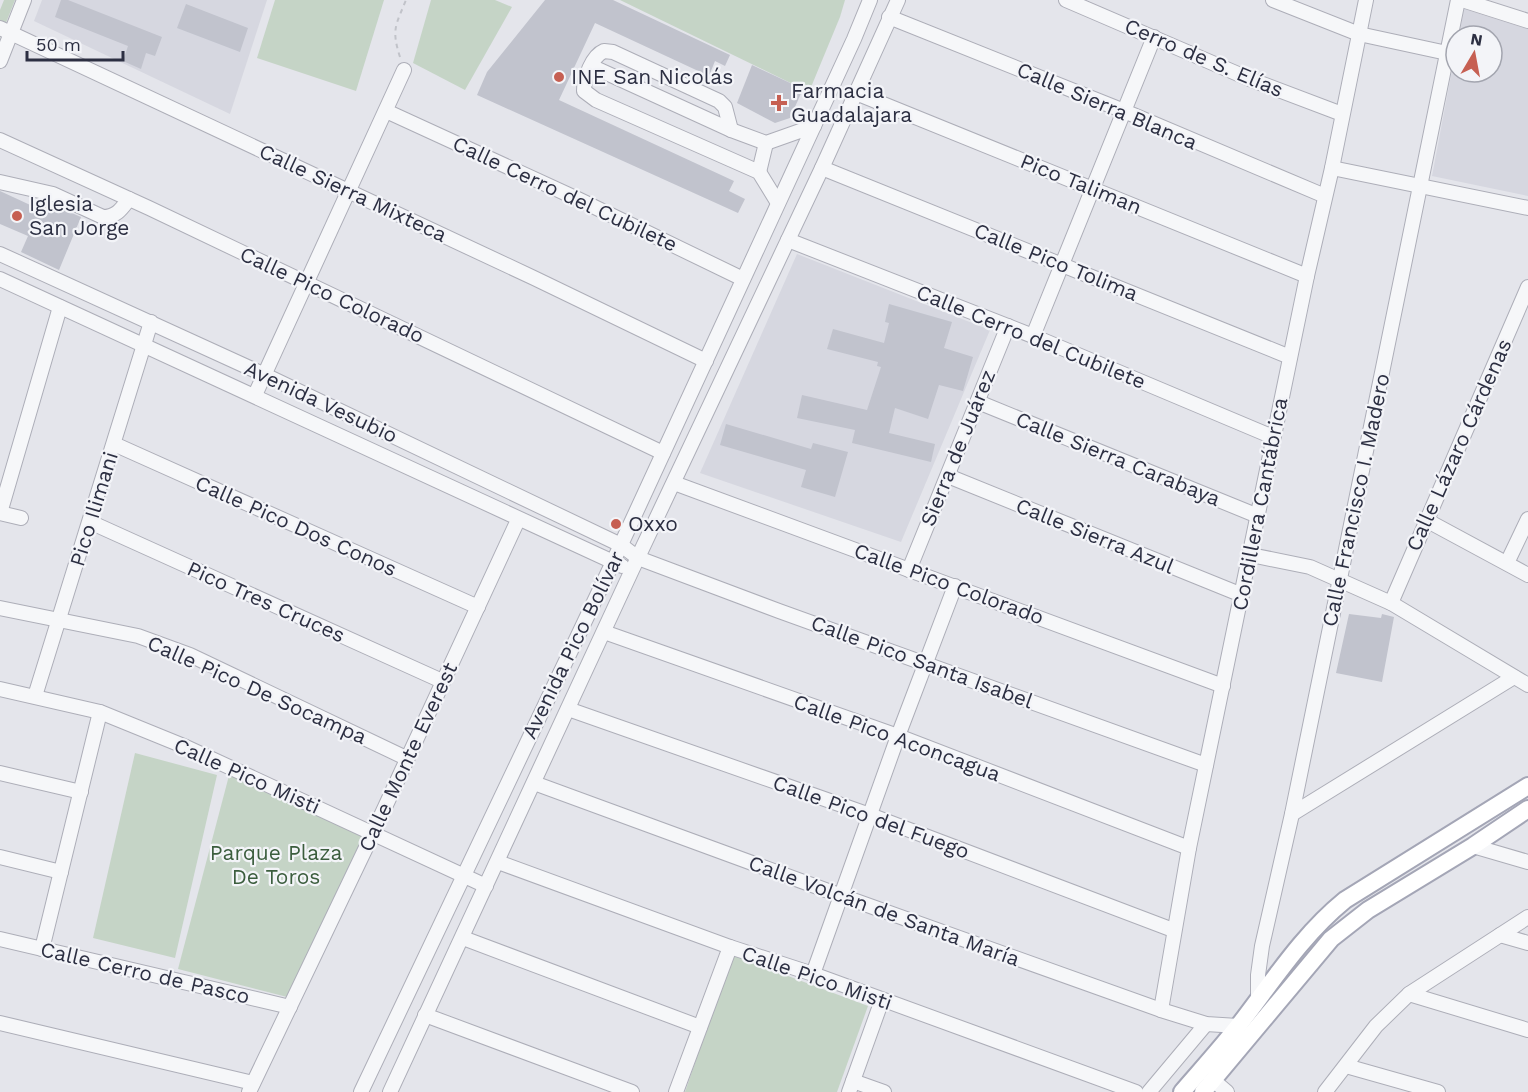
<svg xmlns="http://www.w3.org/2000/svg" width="1528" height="1092" font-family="'Work Sans',sans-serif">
<rect width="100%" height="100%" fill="#e4e5eb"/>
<!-- built -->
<g fill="#d6d7e0">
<path d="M42,0H267L230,114L34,21Z"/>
<path d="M1464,9L1528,29V196L1432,176L1456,49V72H1492V36H1459Z"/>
<path d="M797,254L990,330L901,542L700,473Z"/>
</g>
<!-- green -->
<g fill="#c5d4c6">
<path d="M4,0H15L0,38V10Z"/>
<path d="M275,0H384L356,91L257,58Z"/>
<path d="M431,0H495L512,7L465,90L413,63Z"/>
<path d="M620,0H845L840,17L809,92Z"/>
<path d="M135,753L217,775L175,958L93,938Z"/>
<path d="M231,768L366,833L287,997L178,969Z"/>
<path d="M732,955L868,1006L837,1092H685Z"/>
</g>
<!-- building -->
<g fill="#c1c3cd">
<path d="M61,0H68L162,37L155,56L146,53L141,69L123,61L128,46L55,17Z"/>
<path d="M545,0H613L730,55L725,66L715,61L709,76L595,23L559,100L734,181L729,191L745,199L738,213L477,95L487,72Z"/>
<path d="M186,4L248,28L240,52L177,28Z"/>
<path d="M752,65L803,89L790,118L775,123L737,103Z"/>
<path d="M0,191L41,210L44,201L81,217L59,270L21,252L28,236L0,224Z"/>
<path d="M889,304L952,322L944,348L973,357L963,391L939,385L928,419L895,408L889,433L935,444L931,462L852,443L855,430L797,418L802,395L867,410L881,367L877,366L878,362L827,349L833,329L884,343L889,323L885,322Z"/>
<path d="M726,424L811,449L813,443L848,452L835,497L801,487L806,470L720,445Z"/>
<path d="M1349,614L1381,618L1382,614L1394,617L1382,682L1336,673Z"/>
</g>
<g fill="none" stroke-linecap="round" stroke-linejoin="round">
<!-- minor casing -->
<g stroke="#adaeb8" stroke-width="16">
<g id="minor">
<path d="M1066,0L1252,80L1342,114"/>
<path d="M1273,0L1359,34L1447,53"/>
<path d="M1462,0L1528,21"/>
<path d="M889,17L1124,111L1325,196"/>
<path d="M0,28L534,278L706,361"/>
<path d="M0,61L24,0"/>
<path d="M591,66L731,130L766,143L814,126"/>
<path d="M856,93L1307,276"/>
<path d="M386,111L580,200L743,279"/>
<path d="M731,130L725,107L719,101L613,52L604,51C592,56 584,78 584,91L596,100L759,172L778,203"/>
<path d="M0,140L149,208L663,453"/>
<path d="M822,168L1290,357"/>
<path d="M1332,168L1528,208"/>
<path d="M759,172L766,143"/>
<path d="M0,182L53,194L103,217C117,217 122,208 129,199"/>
<path d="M788,240L1033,336L1273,437"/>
<path d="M0,254L265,375L621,545L638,558L779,611L1206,765"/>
<path d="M0,279L622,566"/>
<path d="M1033,336L1154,37"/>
<path d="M255,395L404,70"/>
<path d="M978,402L1258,516"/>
<path d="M114,444L478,607"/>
<path d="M948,476L1242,595"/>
<path d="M674,483L1223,686"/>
<path d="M0,513L60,307"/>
<path d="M0,513L21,518"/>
<path d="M1426,520L1528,575"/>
<path d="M90,522L442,681"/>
<path d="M1251,555L1310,567L1391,603L1528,685"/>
<path d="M1507,563L1528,519"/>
<path d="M909,570L1008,326"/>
<path d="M1391,603L1528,287"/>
<path d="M0,608L138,636L190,655L406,758"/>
<path d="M604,632L898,736L1189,848"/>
<path d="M0,689L100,712L186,747L486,886"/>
<path d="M35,696L151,322"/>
<path d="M568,709L870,815L1173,930"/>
<path d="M0,773L81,792"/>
<path d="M534,783L842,896L1161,1010L1206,1024L1238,1026"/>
<path d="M1292,814L1514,677"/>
<path d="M1473,846L1528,862"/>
<path d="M0,857L61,872"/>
<path d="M498,862L730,947L813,974L1136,1092"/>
<path d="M1500,935L1528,943"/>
<path d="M463,938L700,1027"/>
<path d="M0,939L290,1007"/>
<path d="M42,949L100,712"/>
<path d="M813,974L898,736L955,586"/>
<path d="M1409,994L1528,1030"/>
<path d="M1258,999V975L1262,946L1292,814L1458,0"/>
<path d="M1161,1010L1189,848L1307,276L1332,168L1366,0"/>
<path d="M425,1015L632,1092"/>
<path d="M0,1023L253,1083"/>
<path d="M1346,1066L1438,1092"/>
<path d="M1213,1080L1227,1092"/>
<path d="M853,1081L884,1092"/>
<path d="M249,1092L373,833L518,520"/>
<path d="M361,1092L613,562L854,39L870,0"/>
<path d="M390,1092L632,570L822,168L898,0"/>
<path d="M676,1092L730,947"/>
<path d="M849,1092L882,1000"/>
<path d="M1149,1092L1206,1024"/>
<path d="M1325,1092L1376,1026L1409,994L1528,917"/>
</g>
</g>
<!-- major casing -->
<g stroke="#a4a6b6" stroke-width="20">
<g id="major">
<path d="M1182,1092C1201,1070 1221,1048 1239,1025C1273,981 1302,935 1345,900L1528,786"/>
<path d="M1203,1092L1331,939L1368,910L1473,846L1528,809"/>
</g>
</g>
<!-- path -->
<path stroke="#c1c3c9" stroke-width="2" stroke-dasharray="4.5 4.5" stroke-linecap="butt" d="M400,57C391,29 396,25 406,0"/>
<!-- minor -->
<use href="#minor" stroke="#f6f7f9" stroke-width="14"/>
<!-- major -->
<use href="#major" stroke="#fff" stroke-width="16"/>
</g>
<!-- markers -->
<g fill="#c65f52" stroke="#f3f4f8" stroke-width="2">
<circle cx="559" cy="77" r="6"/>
<path d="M776 94h6v6h6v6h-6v6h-6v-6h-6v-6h6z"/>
<circle cx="17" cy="216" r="6"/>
<circle cx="616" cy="524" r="6"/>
</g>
<g text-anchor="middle" stroke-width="4.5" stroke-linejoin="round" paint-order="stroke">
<!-- street labels -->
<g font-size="21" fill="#2c2f42" stroke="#f3f4f8">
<text transform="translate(1204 58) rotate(23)" y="7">Cerro de S. Elías</text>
<text transform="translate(1107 106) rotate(23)" y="7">Calle Sierra Blanca</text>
<text transform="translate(1081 184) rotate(22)" y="7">Pico Taliman</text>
<text transform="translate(353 193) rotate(25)" y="7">Calle Sierra Mixteca</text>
<text transform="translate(565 194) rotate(25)" y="7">Calle Cerro del Cubilete</text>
<text transform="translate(1056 262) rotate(22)" y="7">Calle Pico Tolima</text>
<text transform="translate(332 295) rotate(25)" y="7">Calle Pico Colorado</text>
<text transform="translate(1031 337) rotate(22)" y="7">Calle Cerro del Cubilete</text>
<text transform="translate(321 402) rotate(25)" y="7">Avenida Vesubio</text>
<text transform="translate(1459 445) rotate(-66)" y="7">Calle Lázaro Cárdenas</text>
<text transform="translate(958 448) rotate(-68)" y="7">Sierra de Juárez</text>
<text transform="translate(1118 459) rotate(22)" y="7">Calle Sierra Carabaya</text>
<text transform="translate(1356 500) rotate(-78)" y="7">Calle Francisco I. Madero</text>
<text transform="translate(1260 504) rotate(-79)" y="7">Cordillera Cantábrica</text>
<text transform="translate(94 509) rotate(-73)" y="7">Pico Ilimani</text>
<text transform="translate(296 526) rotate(24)" y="7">Calle Pico Dos Conos</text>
<text transform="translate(1095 536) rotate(22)" y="7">Calle Sierra Azul</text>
<text transform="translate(949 584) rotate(20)" y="7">Calle Pico Colorado</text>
<text transform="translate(266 602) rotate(24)" y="7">Pico Tres Cruces</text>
<text transform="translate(573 645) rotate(-64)" y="7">Avenida Pico Bolívar</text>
<text transform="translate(922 662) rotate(20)" y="7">Calle Pico Santa Isabel</text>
<text transform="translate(257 690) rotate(24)" y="7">Calle Pico De Socampa</text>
<text transform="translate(897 738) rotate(20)" y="7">Calle Pico Aconcagua</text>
<text transform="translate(408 757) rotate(-65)" y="7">Calle Monte Everest</text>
<text transform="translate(247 776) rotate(24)" y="7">Calle Pico Misti</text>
<text transform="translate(871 817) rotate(20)" y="7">Calle Pico del Fuego</text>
<text transform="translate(884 911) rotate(20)" y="7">Calle Volcán de Santa María</text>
<text transform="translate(145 973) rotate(13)" y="7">Calle Cerro de Pasco</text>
<text transform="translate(817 978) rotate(19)" y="7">Calle Pico Misti</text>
</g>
<!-- poi labels -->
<g font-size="21" fill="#2c2f42" stroke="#f3f4f8" text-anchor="start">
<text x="571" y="84">INE San Nicolás</text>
<text x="791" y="98">Farmacia<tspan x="791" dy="24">Guadalajara</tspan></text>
<text x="29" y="211">Iglesia<tspan x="29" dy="24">San Jorge</tspan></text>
<text x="628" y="531">Oxxo</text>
</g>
<!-- park labels -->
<g font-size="21" fill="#3b5d3d" stroke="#f3f4f8">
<text x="276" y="860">Parque Plaza<tspan x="276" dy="24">De Toros</tspan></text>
</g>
</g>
<!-- north arrow -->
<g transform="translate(1474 54) rotate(10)"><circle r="28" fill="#f3f4f8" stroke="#a3a5af" stroke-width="1.5"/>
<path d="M0-4.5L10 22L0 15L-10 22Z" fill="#c65f52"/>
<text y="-9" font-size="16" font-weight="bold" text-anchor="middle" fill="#2c2f42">N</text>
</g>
<!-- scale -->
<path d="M27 51v9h96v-9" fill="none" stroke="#2c2f42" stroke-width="3"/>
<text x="36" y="51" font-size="18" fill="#2c2f42" stroke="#f3f4f8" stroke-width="4.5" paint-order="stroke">50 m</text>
</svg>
